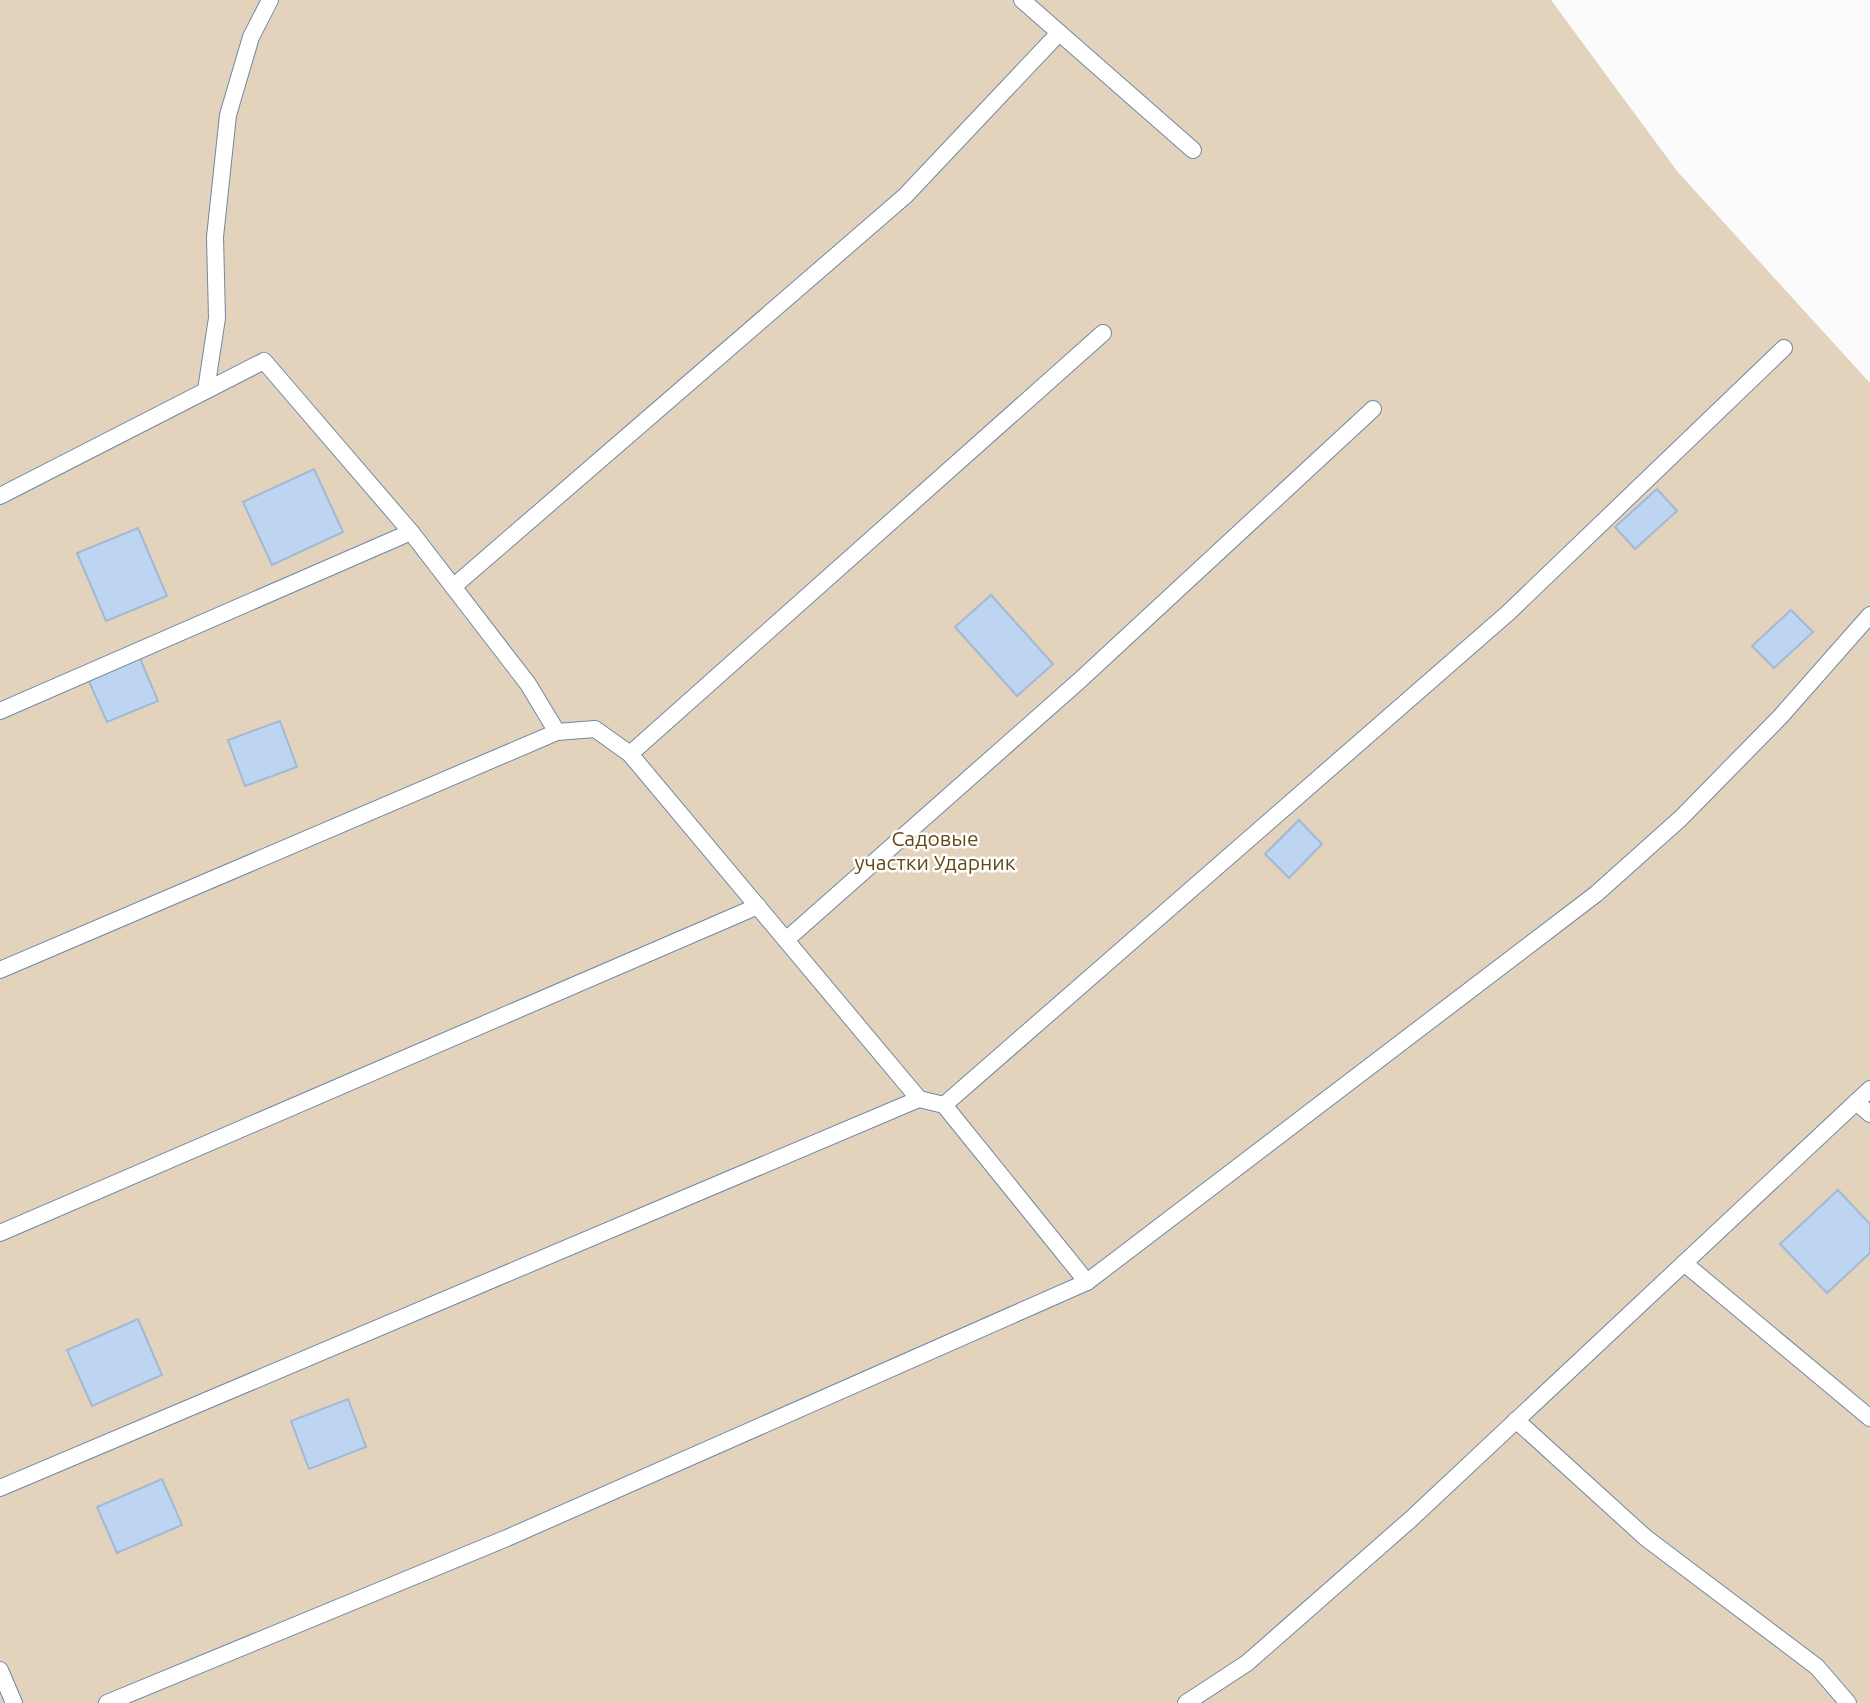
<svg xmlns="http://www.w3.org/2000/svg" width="1870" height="1703" font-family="Ubuntu,sans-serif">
<rect width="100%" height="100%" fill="#fbfbfb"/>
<!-- green -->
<path fill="#e3d3bd" d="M0,0H1551L1677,171L1870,383V1703H0Z"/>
<!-- building -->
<g fill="#bed5f1" stroke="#a1b9d5" stroke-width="2">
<path d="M314,469L343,532L272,565L243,502Z"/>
<path d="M1657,489L1677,511L1635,549L1615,527Z"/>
<path d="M138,528L167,596L106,621L77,553Z"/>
<path d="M991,595L1053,664L1017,696L955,627Z"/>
<path d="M1791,610L1813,632L1774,668L1752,646Z"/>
<path d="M139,656L158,701L107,722L88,679Z"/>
<path d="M280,721L297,767L245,786L228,740Z"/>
<path d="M1299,820L1322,844L1289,878L1265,854Z"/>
<path d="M1838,1190L1870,1224V1253L1827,1293L1780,1244Z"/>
<path d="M138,1319L162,1375L92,1406L67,1350Z"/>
<path d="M348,1399L366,1447L309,1469L291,1421Z"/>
<path d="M162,1479L182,1525L117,1553L97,1507Z"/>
</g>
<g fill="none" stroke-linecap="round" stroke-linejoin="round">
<!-- lane casing -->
<g stroke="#7188a2" stroke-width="18">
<g id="lane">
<path d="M1022,0L1193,150"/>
<path d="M206,390L217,318L215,237L228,115L251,37L270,0"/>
<path d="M0,496L264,361L411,532L528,684L557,732L595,729L630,754L919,1099L944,1105L1087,1282"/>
<path d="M453,587L905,196L1059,33"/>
<path d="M0,711L411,532"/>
<path d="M630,754L1103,333"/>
<path d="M786,940L1079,681L1373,409"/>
<path d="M0,970L557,732"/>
<path d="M1856,1102L1870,1114"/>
<path d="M944,1105L1508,613L1784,348"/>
<path d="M0,1233L758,906"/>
<path d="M1684,1263L1870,1418"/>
<path d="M1516,1420L1646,1538L1817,1667L1848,1703"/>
<path d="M0,1488L919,1099"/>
<path d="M0,1670L14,1703"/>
<path d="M107,1703L507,1538L1087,1282L1596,894L1681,818L1781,716L1870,615"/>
<path d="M1186,1703L1247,1663L1411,1519L1870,1089"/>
</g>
</g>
<!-- lane -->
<use href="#lane" stroke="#fff" stroke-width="16"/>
</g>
<g text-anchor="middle" stroke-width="5" stroke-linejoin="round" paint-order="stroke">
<!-- park labels -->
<g font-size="21" fill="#654816" stroke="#fff">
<text x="935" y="846">Садовые<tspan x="935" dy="24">участки Ударник</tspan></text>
</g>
</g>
</svg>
